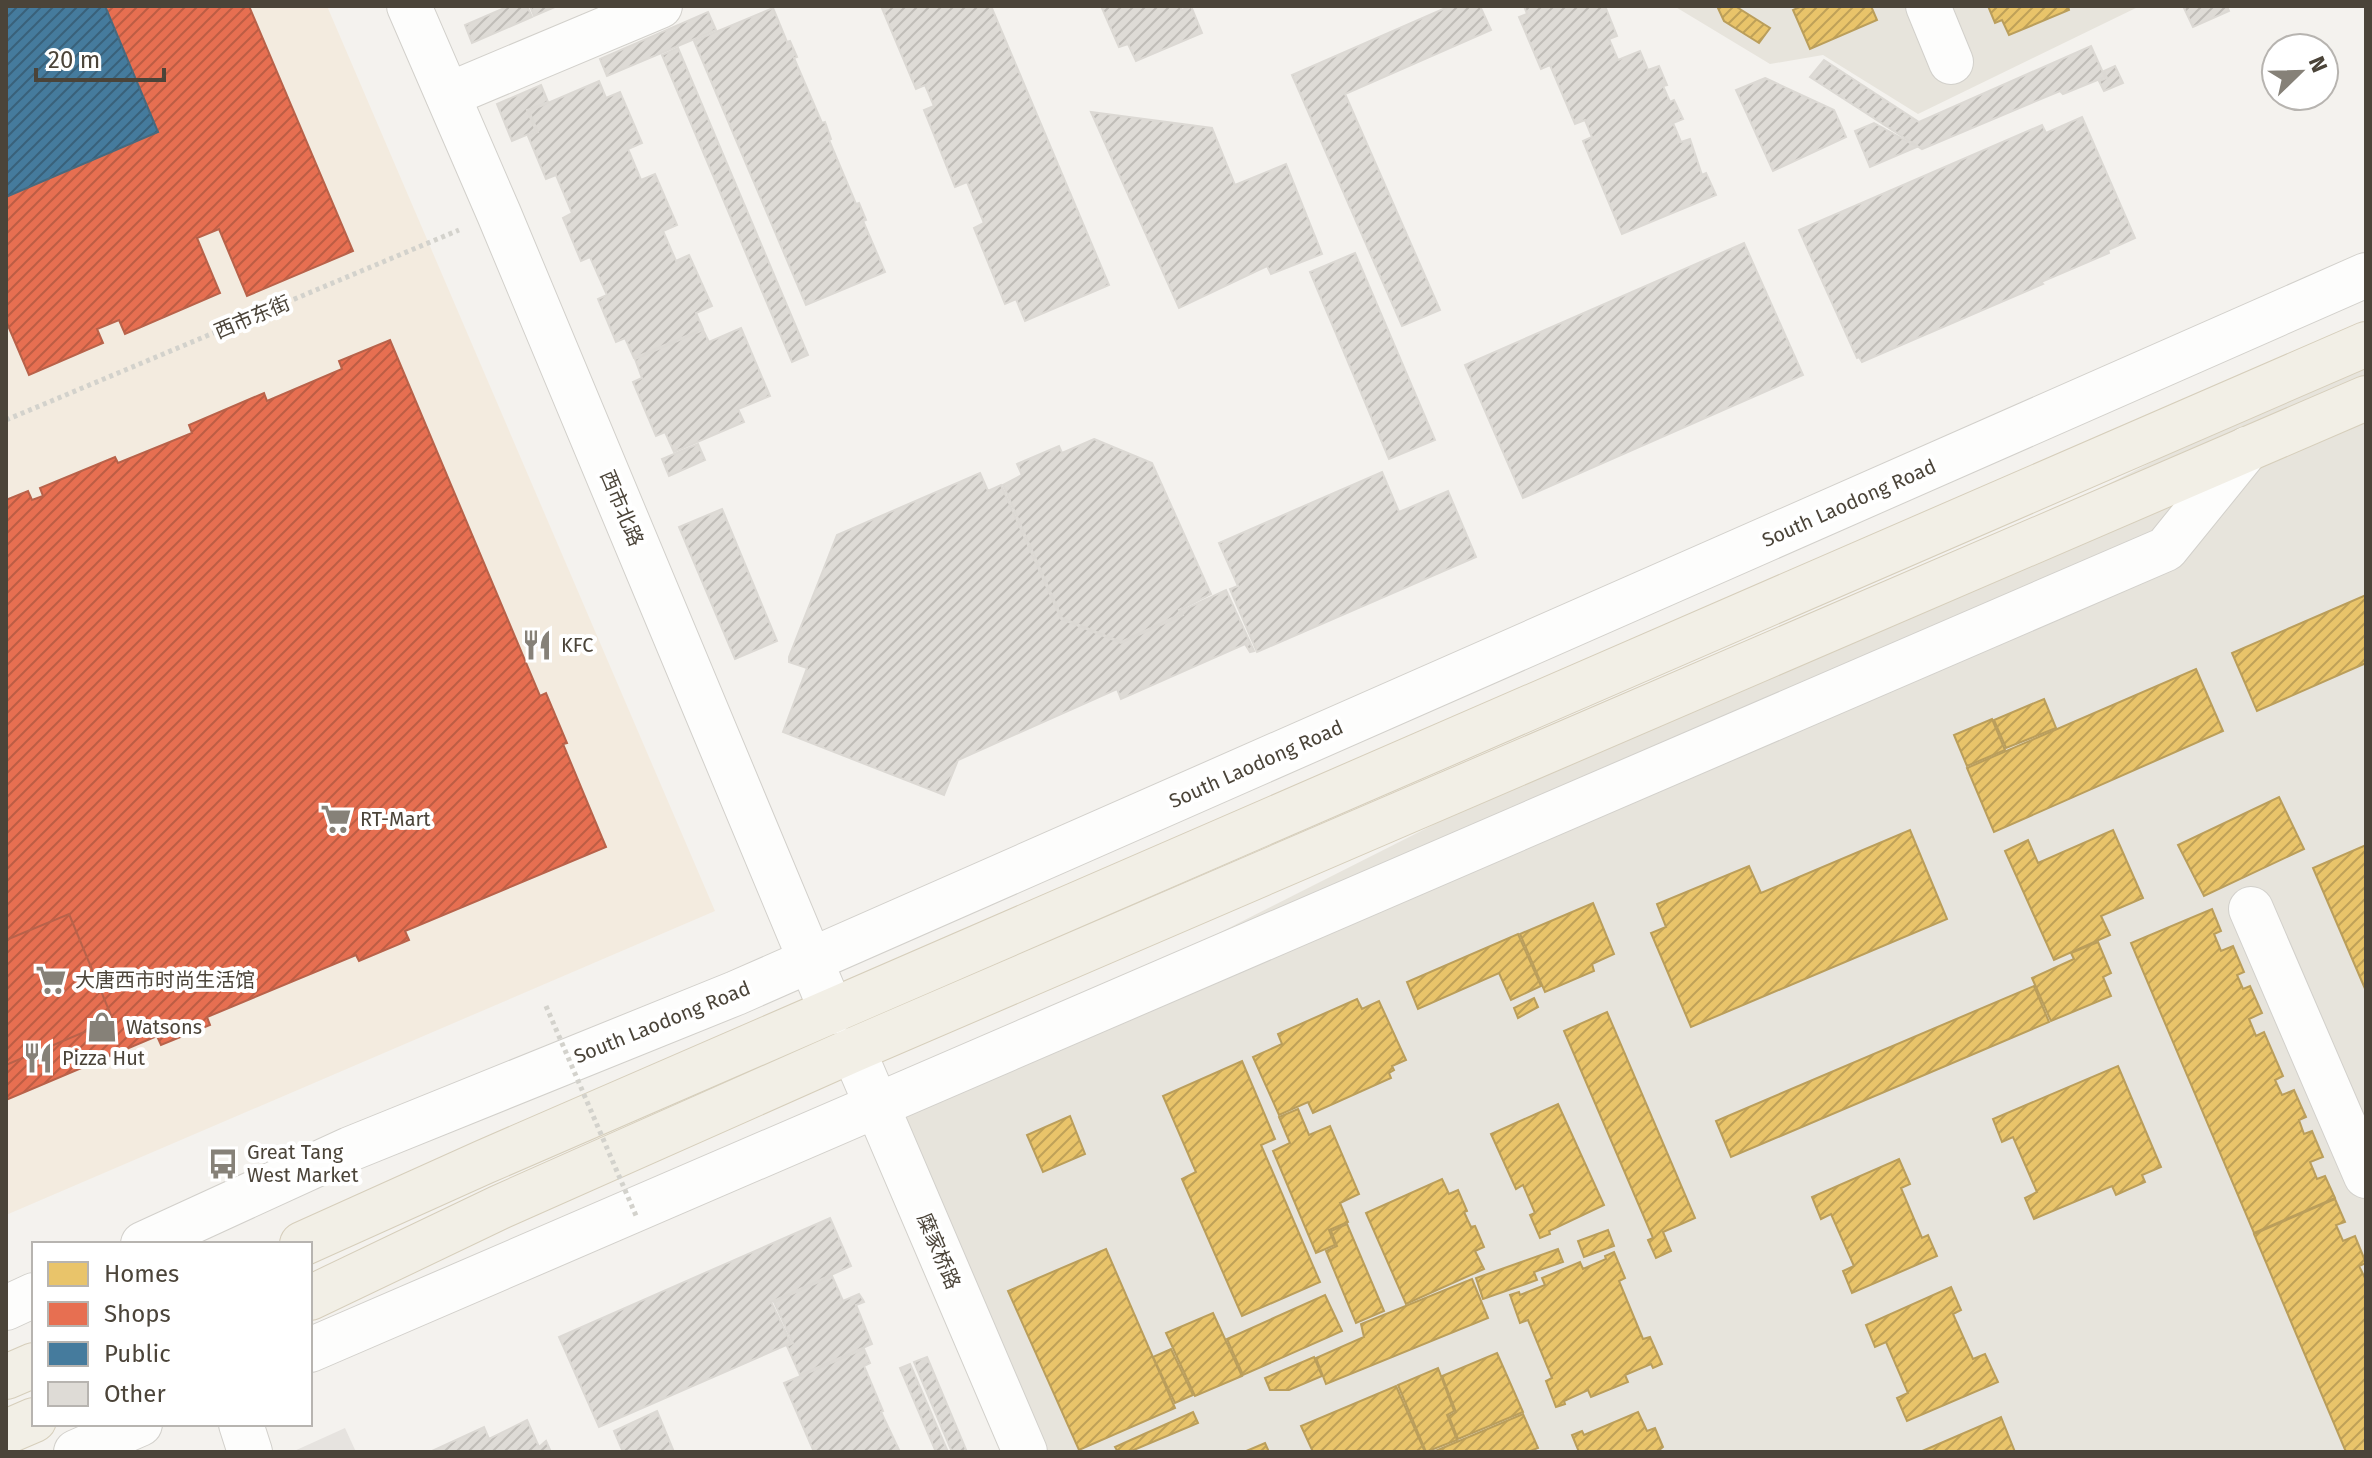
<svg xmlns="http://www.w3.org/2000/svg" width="2372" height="1458" font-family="'Fira Sans','Noto Sans SC',sans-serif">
<defs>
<pattern id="homes-hatch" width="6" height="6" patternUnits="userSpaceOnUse" patternTransform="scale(2)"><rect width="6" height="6" fill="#e9c46a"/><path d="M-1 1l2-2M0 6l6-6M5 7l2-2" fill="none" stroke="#bfa158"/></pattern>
<pattern id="shops-hatch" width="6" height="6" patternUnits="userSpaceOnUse" patternTransform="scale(2)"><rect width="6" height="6" fill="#e76f51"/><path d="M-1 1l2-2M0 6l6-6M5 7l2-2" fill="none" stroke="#bd5d44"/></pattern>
<pattern id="public-hatch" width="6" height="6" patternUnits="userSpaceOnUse" patternTransform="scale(2)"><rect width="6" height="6" fill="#457b9d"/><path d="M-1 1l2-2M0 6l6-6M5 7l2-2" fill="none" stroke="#39617a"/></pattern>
<pattern id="building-hatch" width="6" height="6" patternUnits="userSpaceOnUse" patternTransform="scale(2)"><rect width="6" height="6" fill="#dedbd6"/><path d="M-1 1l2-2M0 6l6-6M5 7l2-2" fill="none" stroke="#c0bdb8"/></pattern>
</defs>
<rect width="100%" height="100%" fill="#f4f2ee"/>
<!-- residential -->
<g fill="#e7e4dc">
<path d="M1674,6H2140L1918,114L1823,55L1770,64Z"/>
<path d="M2366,354V1452H1025L876,1106Z"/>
</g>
<!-- commercial -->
<path fill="#f3ebdf" d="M6,6H327L715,911L6,1215Z"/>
<!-- parking -->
<path fill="#e6e3df" d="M345,1428L356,1452H292Z"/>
<!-- homes -->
<g fill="url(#homes-hatch)" stroke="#ba9e5b" stroke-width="2">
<path d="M1717,6H1735L1770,28L1759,43L1724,21Z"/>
<path d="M1802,6H1871L1877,20L1810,49L1793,10Z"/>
<path d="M1988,6H2068L2069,10L2009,35L2002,20L1995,23Z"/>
<path d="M2366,595V663L2257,711L2232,653Z"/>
<path d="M2196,669L2223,731L1994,832L1967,768Z"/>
<path d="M2044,699L2056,728L2006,748L1994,720Z"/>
<path d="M1992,719L2005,750L1967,766L1954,735Z"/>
<path d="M2279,797L2304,849L2204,896L2178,845Z"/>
<path d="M1910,830L1947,919L1691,1027L1651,933L1666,927L1657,904L1749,866L1761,893Z"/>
<path d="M2113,830L2143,898L2101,916L2110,935L2054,960L2005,851L2028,840L2038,863Z"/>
<path d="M2366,845V991L2313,868Z"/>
<path d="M1593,903L1614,954L1592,964L1594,971L1545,992L1520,934Z"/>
<path d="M2212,909L2221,931L2214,934L2221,951L2233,946L2244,972L2237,975L2243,989L2250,986L2262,1013L2249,1019L2256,1036L2264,1032L2283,1076L2275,1080L2282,1095L2294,1090L2306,1117L2299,1120L2304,1134L2312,1131L2323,1157L2310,1162L2317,1179L2325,1176L2335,1198L2254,1233L2131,943Z"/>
<path d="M1518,934L1541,986L1511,1000L1499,973L1418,1009L1407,982Z"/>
<path d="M2098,942L2111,973L2103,977L2111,996L2051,1021L2032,978L2074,959L2071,953Z"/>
<path d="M2034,986L2049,1022L1731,1157L1716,1121Z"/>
<path d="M1534,998L1538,1007L1518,1018L1514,1008Z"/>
<path d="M1357,999L1362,1009L1379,1001L1406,1060L1392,1066L1394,1070L1389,1073L1391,1078L1313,1113L1308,1102L1279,1115L1253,1057L1282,1044L1278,1034Z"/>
<path d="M1607,1012L1695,1218L1663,1232L1671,1251L1656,1258L1648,1240L1653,1238L1564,1031Z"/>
<path d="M1242,1061L1275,1139L1261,1145L1320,1282L1242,1316L1182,1179L1196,1172L1163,1096Z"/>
<path d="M2118,1066L2161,1167L2142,1175L2145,1182L2116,1195L2112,1186L2034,1219L2025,1198L2037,1192L2013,1137L2002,1142L1993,1119Z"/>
<path d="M1558,1104L1604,1205L1549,1231L1550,1234L1540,1238L1530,1215L1535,1213L1523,1185L1516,1189L1491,1134Z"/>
<path d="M1298,1109L1309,1135L1330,1126L1359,1194L1340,1203L1348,1222L1329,1230L1335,1245L1316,1253L1273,1151L1290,1143L1279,1117Z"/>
<path d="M1070,1116L1085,1154L1043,1172L1027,1135Z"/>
<path d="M1899,1159L1910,1184L1901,1188L1922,1238L1928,1235L1937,1256L1852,1293L1843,1271L1854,1266L1831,1214L1821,1219L1812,1197Z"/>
<path d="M1442,1179L1449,1194L1458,1190L1467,1211L1464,1212L1471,1227L1475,1226L1484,1247L1475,1251L1484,1269L1406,1304L1366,1213Z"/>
<path d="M2335,1199L2345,1222L2336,1225L2343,1241L2355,1236L2366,1263L2359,1266L2366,1280V1452H2346L2254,1234Z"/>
<path d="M1347,1224L1384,1311L1356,1323L1326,1251L1337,1246L1331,1231Z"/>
<path d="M1608,1230L1614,1246L1584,1257L1578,1241Z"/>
<path d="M1106,1249L1175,1408L1079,1450L1008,1291Z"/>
<path d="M1558,1249L1563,1262L1534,1272L1537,1280L1483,1299L1476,1278Z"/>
<path d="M1614,1252L1625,1278L1619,1281L1643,1339L1650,1337L1662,1364L1653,1368L1651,1364L1625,1375L1628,1382L1591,1397L1588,1390L1564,1401L1565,1404L1556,1407L1546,1381L1552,1378L1528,1320L1520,1323L1510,1295L1519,1292L1520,1295L1545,1285L1542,1278L1580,1262L1583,1269L1606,1259L1605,1256Z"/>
<path d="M1472,1279L1488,1318L1326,1384L1316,1358L1364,1337L1361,1324Z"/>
<path d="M1951,1287L1961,1310L1953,1314L1973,1359L1985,1354L1998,1382L1907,1421L1897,1398L1908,1393L1886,1342L1875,1347L1866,1325Z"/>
<path d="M1325,1295L1342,1331L1243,1375L1227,1339Z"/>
<path d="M1213,1313L1242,1376L1195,1396L1166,1333Z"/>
<path d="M1171,1349L1193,1395L1175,1403L1153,1357Z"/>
<path d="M1497,1353L1523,1412L1458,1439L1449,1416L1456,1412L1442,1376Z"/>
<path d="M1314,1357L1322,1376L1289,1390H1270L1265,1378Z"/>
<path d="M1438,1368L1454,1411L1447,1415L1457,1440L1426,1452L1398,1385Z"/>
<path d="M1396,1386L1425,1452H1313L1301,1426Z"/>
<path d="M1193,1412L1198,1423L1129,1452H1118L1115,1447Z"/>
<path d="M1638,1412L1647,1431L1655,1428L1663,1447L1657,1452H1579L1572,1435L1582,1431L1584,1435Z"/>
<path d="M1523,1414L1538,1448L1528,1452H1433Z"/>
<path d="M2001,1417L2015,1452H1920Z"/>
<path d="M1265,1443L1269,1452H1244Z"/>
</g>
<!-- shops -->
<g fill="url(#shops-hatch)" stroke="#b8624a" stroke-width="2">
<path d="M6,6H249L353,251L247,296L219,229L197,238L220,293L125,334L119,320L97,329L103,343L29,375L6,321Z"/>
<path d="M390,340L540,696L546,693L567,743L563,744L606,847L405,931L409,940L359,961L356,955L207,1017L210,1025L161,1045L157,1036L6,1100V500L28,491L32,500L43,496L40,488L115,457L118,463L192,433L189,425L264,393L267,401L342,369L339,361Z"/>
<path d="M69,914L113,1020L6,1065V940Z"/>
</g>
<!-- public -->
<path fill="url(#public-hatch)" stroke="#476a7f" stroke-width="2" d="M6,6H105L158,132L6,197Z"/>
<!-- building -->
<g fill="url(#building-hatch)" stroke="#dcd9d4" stroke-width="2">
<path d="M509,6H527L532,17L472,43L465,25Z"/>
<path d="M530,6H557L534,16Z"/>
<path d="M881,6H991L1109,285L1025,321L1016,299L1005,304L974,228L984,223L967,182L955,187L924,110L934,106L925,85L916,89Z"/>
<path d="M1101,6H1180L1182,10L1191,6L1202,33L1136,61L1128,44L1119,47Z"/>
<path d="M1450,6H1480L1491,30L1345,94L1440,310L1402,326L1292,75Z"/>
<path d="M1524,6H1605L1617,36L1609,39L1618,60L1640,51L1648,70L1659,66L1667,85L1663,86L1670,102L1674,100L1683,119L1673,123L1681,142L1690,139L1702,175L1706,173L1716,195L1622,234L1583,141L1592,137L1585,120L1575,124L1550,65L1541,69L1519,17L1527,14Z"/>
<path d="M2183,6H2227L2229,11L2193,27Z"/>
<path d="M773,8L787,42L790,41L797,57L794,58L822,123L825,122L831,139L829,140L856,204L859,203L866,220L863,221L885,272L806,305L694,41Z"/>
<path d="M708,12L716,30L607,76L600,59Z"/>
<path d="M2091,46L2105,77L2063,94L2060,91L1922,149L1810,77L1824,60L1919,122Z"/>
<path d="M678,48L808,355L792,362L662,55Z"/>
<path d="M2115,66L2123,83L2104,91L2099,81L2107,78L2104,71Z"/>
<path d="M1765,78L1834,110L1846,137L1773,171L1736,90Z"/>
<path d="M599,81L606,98L620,92L642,143L628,149L641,180L655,174L677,225L663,231L676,261L689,255L712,306L696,313L703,329L634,358L625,338L616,342L598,299L607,295L590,257L581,261L563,218L572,213L556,175L546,179L528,136L538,132L529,111Z"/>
<path d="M541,85L548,102L527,110L536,131L512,141L497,104Z"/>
<path d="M1091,112L1212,128L1235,185L1286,164L1322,254L1271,274L1267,266L1179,308Z"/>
<path d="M2082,117L2135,238L2108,250L2109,253L2041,282L2043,284L1862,362L1859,357L1857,358L1799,230L2042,125L2046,133Z"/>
<path d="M1874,123L1917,147L1870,167L1855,131Z"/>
<path d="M1744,243L1803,375L1523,498L1465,365Z"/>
<path d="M1355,253L1435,440L1389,459L1310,272Z"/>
<path d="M741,328L770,396L738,409L744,422L674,452L665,432L656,436L633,382L642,378L635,359L703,330L709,342Z"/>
<path d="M1094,439L1152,463L1211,594L1179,610L1181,614L1121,642L1062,618L1003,485L1022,475L1017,464L1059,446L1062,453Z"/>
<path d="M698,444L705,460L669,476L662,459Z"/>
<path d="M1382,472L1399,512L1448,491L1476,557L1257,652L1230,589L1238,586L1219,543Z"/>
<path d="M980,473L988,491L1001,485L1061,619L1121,643L1183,615L1181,611L1226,590L1254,651L1250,652L1245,644L1121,699L1117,689L958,760L944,795L783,732L807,668L789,662V657L837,535Z"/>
<path d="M722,509L777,641L735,659L679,527Z"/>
<path d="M830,1218L851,1266L771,1302L791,1343L599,1427L559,1337Z"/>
<path d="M832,1276L843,1301L859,1294L863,1300L864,1302L856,1305L872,1344L800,1375L787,1346L793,1343L774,1302Z"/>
<path d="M864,1349L870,1363L864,1366L883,1411L881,1412L900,1452H814L784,1383Z"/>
<path d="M927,1357L967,1452H952L914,1362Z"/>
<path d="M910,1364L948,1452H936L900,1368Z"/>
<path d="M657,1411L674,1452H623L614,1431Z"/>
<path d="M527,1420L539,1447L546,1441L551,1452H430L484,1427L489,1439Z"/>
</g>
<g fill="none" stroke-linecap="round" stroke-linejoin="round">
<!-- minor casing -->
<g stroke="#d2d0cb" stroke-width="46">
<g id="minor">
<path d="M409,6L499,214L832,1012"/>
<path d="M1928,6L1951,62"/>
<path d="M448,95L660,6"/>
<path d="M2251,909L2366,1176"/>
<path d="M853,1050L1025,1452"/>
<path d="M143,1244L350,1149L736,993L2366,275"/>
<path d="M6,1308L34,1295"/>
<path d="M310,1350L2166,549L2247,449"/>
<path d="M241,1424L250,1452"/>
<path d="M76,1452L140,1424"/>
</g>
</g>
<!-- major casing -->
<g stroke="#d6cebb" stroke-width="46">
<g id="major">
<path d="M302,1244L484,1162L2366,344"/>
<path d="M310,1298L500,1207L853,1050L2366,398"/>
<path d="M6,1377L34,1365"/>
<path d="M6,1432L34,1420"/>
</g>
</g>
<!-- path -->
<path stroke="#d3d2cc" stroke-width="5" stroke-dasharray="4 4" stroke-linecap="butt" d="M6,420L459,230"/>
<!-- minor -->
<use href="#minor" stroke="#fdfdfc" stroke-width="44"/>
<!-- major -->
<use href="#major" stroke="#f2efe6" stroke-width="44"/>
<!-- path-bridge -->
<path stroke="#d3d2cc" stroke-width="5" stroke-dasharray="4 4" stroke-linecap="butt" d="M546,1006L637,1218"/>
</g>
<!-- icons -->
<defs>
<g id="restaurant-bare" transform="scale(2.4)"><path d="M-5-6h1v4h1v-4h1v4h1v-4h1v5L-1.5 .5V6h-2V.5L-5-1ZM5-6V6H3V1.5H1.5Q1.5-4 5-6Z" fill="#868178" stroke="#fff" stroke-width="2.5" paint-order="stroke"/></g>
<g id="supermarket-bare" transform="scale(2.4)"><path d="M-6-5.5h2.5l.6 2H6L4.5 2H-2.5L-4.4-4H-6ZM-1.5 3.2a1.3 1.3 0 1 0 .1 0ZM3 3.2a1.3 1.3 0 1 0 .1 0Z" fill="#868178" stroke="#fff" stroke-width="2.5" paint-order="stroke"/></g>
<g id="shop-bare" transform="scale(2.4)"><path d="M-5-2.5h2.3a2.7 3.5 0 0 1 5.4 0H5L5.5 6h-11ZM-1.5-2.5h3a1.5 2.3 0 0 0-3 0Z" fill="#868178" stroke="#fff" stroke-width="2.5" paint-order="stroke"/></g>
<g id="bus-bare" transform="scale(2.4)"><path d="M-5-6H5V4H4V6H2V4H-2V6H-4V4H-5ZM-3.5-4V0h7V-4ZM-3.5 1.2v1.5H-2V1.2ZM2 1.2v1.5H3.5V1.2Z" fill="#868178" stroke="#fff" stroke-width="2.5" paint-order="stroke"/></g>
</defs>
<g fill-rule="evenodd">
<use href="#restaurant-bare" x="537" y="645"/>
<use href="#supermarket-bare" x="336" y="819"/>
<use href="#supermarket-bare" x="51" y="980"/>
<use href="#shop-bare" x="102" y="1027"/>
<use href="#restaurant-bare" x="38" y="1058"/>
<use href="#bus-bare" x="223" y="1164"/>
</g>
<g text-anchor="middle" stroke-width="8" stroke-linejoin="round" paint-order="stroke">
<!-- street labels -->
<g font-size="20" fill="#4b4439" stroke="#fff">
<text transform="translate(252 317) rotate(-23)" y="7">西市东街</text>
<text transform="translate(1849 503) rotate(-24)" y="7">South Laodong Road</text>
<text transform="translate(622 508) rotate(67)" y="7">西市北路</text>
<text transform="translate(1256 764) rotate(-24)" y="7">South Laodong Road</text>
<text transform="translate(662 1022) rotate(-22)" y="7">South Laodong Road</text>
<text transform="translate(939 1251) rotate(67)" y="7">糜家桥路</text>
</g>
<!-- poi labels -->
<g font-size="20" fill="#4b4439" stroke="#fff" text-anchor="start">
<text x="561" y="652">KFC</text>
<text x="360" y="826">RT-Mart</text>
<text x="75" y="987">大唐西市时尚生活馆</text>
<text x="126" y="1034">Watsons</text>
<text x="62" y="1065">Pizza Hut</text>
<text x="247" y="1159">Great Tang<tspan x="247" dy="23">West Market</tspan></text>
</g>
</g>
<!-- border -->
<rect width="2372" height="1458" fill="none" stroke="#4b4439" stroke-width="16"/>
<!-- legend -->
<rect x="32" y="1242" width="280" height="184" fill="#ffffff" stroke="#b7b4b0" stroke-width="2"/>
<rect x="48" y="1262" width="40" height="24" fill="#e9c46a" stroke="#b7b4b0" stroke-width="2"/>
<text x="104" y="1282" font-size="24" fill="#4b4439">Homes</text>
<rect x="48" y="1302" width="40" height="24" fill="#e76f51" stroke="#b7b4b0" stroke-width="2"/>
<text x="104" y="1322" font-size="24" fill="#4b4439">Shops</text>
<rect x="48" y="1342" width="40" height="24" fill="#457b9d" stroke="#b7b4b0" stroke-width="2"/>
<text x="104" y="1362" font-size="24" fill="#4b4439">Public</text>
<rect x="48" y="1382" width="40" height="24" fill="#dedbd6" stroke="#b7b4b0" stroke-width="2"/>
<text x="104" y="1402" font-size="24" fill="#4b4439">Other</text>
<!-- north arrow -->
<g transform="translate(2300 72) rotate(67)"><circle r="38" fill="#ffffff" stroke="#b7b4b0" stroke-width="2"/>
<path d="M0-6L14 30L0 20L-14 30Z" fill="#868178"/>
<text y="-12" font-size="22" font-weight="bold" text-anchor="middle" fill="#4b4439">N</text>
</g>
<!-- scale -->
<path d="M36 68v12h128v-12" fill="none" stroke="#4b4439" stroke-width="4"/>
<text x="48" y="68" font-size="24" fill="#4b4439" stroke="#ffffff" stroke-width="6" paint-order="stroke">20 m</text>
</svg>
